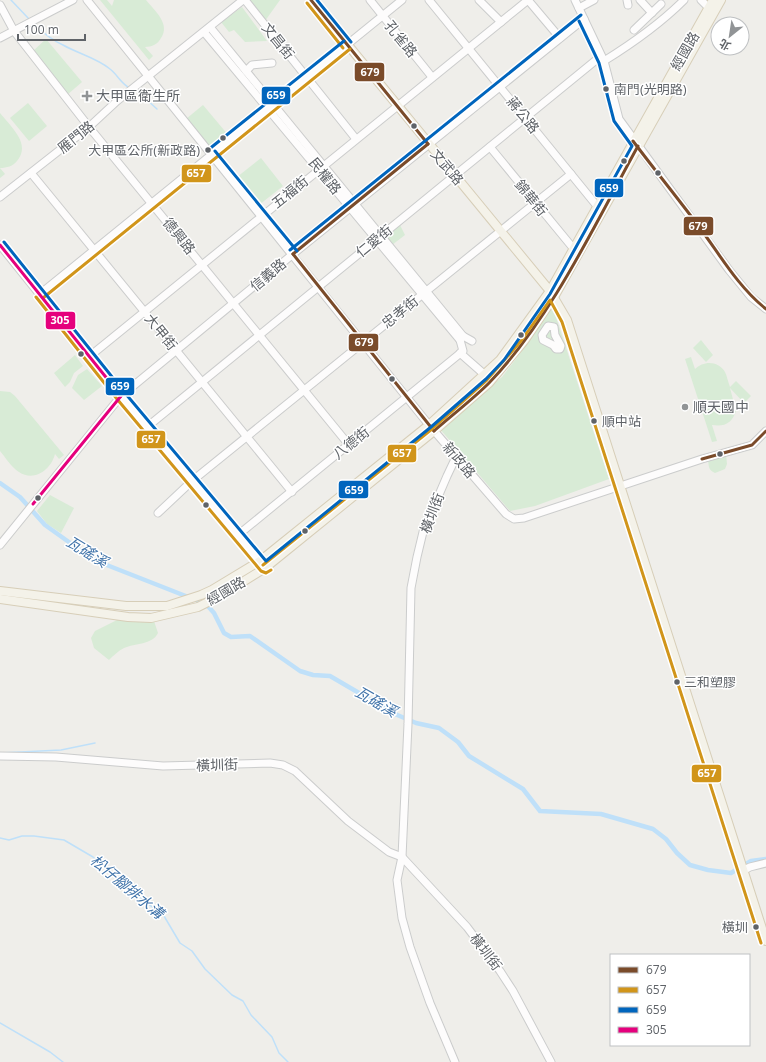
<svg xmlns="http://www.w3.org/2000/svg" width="766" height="1062" font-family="'Open Sans','Noto Sans TC',sans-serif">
<rect width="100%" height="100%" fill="#efeeea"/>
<!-- green -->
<g fill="#d8ebd6">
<path d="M100,0H107L112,6L114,0H146C154,10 171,24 161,38C158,44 152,47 145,47L153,56L149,60Z"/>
<path d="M248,0H280L265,21Z"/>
<path d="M242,7L267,41L245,42L234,30L229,32L221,22Z"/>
<path d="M46,39L82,82L67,95L32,52Z"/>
<path d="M28,103L47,126L29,141L10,118Z"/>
<path d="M203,105L229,136L212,150L186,119Z"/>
<path d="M0,113C10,126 32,144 17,161C13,166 7,168 0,168L5,174L0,178Z"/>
<path d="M261,158L283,186L259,205L237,177Z"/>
<path d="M399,223L405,235L392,245L384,235Z"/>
<path d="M550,307L554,311L609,479L535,506L510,511L440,429L502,377L522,351Z"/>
<path d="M701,340L713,355L706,362L693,348Z"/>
<path d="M75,355L83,366L74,373L70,382L65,387L54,373Z"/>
<path d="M691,357L695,369C703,361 718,360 725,372C727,376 728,382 730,387L736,381L751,396L744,403L730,388L736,411C732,423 725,427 712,425L717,441L712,442L685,359Z"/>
<path d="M87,369L102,386L84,400L72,388L78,375Z"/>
<path d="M0,391L10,392L15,396L64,455L59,459L55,454C51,470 34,482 19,472C11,467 6,458 0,451Z"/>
<path d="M726,454L727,464L725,469L715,473C708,470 709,466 708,460Z"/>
<path d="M50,495L74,508L61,533L47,524L37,511Z"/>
<path d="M121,618L154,621L158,633C152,645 135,643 124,648C118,651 113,656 109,660L94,648L91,638L95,631Z"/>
</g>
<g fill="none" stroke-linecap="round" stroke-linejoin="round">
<!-- stream -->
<g stroke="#bfe0f9" stroke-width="1.5">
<path d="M11,0L29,19"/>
<path d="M33,23C42,32 52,40 63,45C79,54 97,58 110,69C118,75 121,84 130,88"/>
<path d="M136,90L157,109"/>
<path d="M0,753L61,750L95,743"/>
<path d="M0,838L9,840L22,836H34L64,840L93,857L110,872L118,877L134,893L164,916L180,943L192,951L205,969L232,995L243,1001L251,1015L272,1037L279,1053L288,1062"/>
<path d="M0,1023L50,1052L63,1062"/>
</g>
<!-- canal -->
<path stroke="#bfe0f9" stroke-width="4.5" d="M0,483L20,497L45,525L94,560L206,604L214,613L224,633L231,637L250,636L300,671L313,675L330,676L395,714L416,723L439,728L458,742L469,756L523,789L540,811L601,814L653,829L666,839L677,853L690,865L708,870L731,873L751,861L766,859"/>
<!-- minor casing -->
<g stroke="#cbcccc" stroke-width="9">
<g id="minor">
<path d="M87,0L429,425L506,514L514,519L524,518L702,459L752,445L766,431"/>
<path d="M245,0L356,139"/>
<path d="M370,0L432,77"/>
<path d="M429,0L597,206L602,209"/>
<path d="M479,0L501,22"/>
<path d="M528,0L560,38"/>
<path d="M575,0L604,61L619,119L729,270L751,297L766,309"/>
<path d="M627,0L628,5"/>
<path d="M640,0L652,13"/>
<path d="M701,0L709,8"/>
<path d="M0,5L14,31L89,127L349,445"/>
<path d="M579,8L594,0"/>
<path d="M210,27L463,336"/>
<path d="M634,30L661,4"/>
<path d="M204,32L460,340"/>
<path d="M0,38L73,0"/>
<path d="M604,61C633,43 660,24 684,0"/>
<path d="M246,71L252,65L272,63"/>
<path d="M490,147L573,248"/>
<path d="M31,173L292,492"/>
<path d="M0,197L89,127L117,101L243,0"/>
<path d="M0,245L121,396L263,565"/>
<path d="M40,294L402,0"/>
<path d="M548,326L554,327L555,335L561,346L560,349H556L553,345L543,340L542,335Z"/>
<path d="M460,353L485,375"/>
<path d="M90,356L528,0"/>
<path d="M147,427L601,56"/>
<path d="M158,513L192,481L571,174"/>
<path d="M238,535L463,351L460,340L463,336L472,341"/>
<path d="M0,545L121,396L293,254L584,19"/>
<path d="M0,756L56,757L163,766L270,763L283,765L295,771L348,821L389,852L402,857L467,927L500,971L513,991L551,1062"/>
<path d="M744,870L750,867L766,863"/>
<path d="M455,1062L430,1003L410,947L402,918L397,880L402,857L408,724L411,588L417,557L423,532L447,476L456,457"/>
</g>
</g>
<!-- major casing -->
<g stroke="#d7ceb8" stroke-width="10">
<g id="major">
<path d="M311,0L550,291L567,320L766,941"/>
<path d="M0,591L126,606H167L201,595L212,590L260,561L429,425L500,360L550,291L713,0"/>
<path d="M0,599L128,617L151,618L198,607L220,596L265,568L434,431L489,383L524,341L554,297L721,0"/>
</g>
</g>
<!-- minor -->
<use href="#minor" stroke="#fdfcfc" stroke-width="7"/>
<!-- major -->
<use href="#major" stroke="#f4f2e9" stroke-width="8"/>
<!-- bus-1 casing -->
<g stroke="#fff" stroke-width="6">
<g id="bus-1">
<path d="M311,0L428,144"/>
<path d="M633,141C654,169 676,196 697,224C719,253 737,286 766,309"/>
<path d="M293,254L434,431"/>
<path d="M293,254L428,144"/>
<path d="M434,431C452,415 472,400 489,383C551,319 595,224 638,146"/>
<path d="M702,459L752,445L766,431"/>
</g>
</g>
<!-- bus-2 casing -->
<g stroke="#fff" stroke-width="6">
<g id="bus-2">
<path d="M307,3L343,48"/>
<path d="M36,297L117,399L261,571L266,573L271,570"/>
<path d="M43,298L350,49"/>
<path d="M263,565L432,429L486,381L521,341L550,300L562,322L761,943"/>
</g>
</g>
<!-- bus-3 casing -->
<g stroke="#fff" stroke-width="6">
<g id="bus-3">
<path d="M317,0L351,42"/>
<path d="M208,150L344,41"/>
<path d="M215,151L297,251"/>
<path d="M4,242L125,393L266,561L431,427L486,379L504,360L550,294L632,146L614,121L599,63L579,21"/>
<path d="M290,250L581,15"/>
</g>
</g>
<!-- bus-4 casing -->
<g stroke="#fff" stroke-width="6">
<g id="bus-4">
<path d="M0,245L121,396"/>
<path d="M33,504L121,396"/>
</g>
</g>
<!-- bus-1 -->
<use href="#bus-1" stroke="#7a4b2a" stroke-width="3"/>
<!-- bus-2 -->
<use href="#bus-2" stroke="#d1951a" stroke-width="3"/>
<!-- bus-3 -->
<use href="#bus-3" stroke="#0065bd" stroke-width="3"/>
<!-- bus-4 -->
<use href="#bus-4" stroke="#e5007d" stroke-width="3"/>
</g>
<!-- markers -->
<g fill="#5f6368" stroke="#fff" stroke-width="1.5">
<circle cx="606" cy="89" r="3.5"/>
<circle cx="414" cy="126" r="3.5"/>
<circle cx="223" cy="138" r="3.5"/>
<circle cx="208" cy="150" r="3.5"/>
<circle cx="624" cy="161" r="3.5"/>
<circle cx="658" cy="173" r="3.5"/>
<circle cx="521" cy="335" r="3.5"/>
<circle cx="81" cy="354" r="3.5"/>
<circle cx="392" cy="379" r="3.5"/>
<circle cx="594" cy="421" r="3.5"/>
<circle cx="720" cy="454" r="3.5"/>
<circle cx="38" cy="498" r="3.5"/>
<circle cx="206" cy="505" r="3.5"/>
<circle cx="305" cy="531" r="3.5"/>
<circle cx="677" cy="682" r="3.5"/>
<circle cx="756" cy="927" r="3.5"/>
</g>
<g fill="#919496" stroke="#fff" stroke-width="1.5">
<path d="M85 90h4v4h4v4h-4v4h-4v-4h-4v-4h4z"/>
<circle cx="685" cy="407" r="4"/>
</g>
<g text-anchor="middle" stroke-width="3" stroke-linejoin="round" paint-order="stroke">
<!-- bus labels -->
<g font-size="13" fill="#5f6368" stroke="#fff" text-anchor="start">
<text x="614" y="94">南門(光明路)</text>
<text x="200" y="155" text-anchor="end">大甲區公所(新政路)</text>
<text x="602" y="426">順中站</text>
<text x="684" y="687">三和塑膠</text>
<text x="748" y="932" text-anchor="end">橫圳</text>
</g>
<!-- street labels -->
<g font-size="14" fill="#5f6368" stroke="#fff">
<text transform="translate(401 39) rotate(51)" y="5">孔雀路</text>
<text transform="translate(278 41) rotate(51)" y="5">文昌街</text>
<text transform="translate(685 51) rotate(-60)" y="5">經國路</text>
<text transform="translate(523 115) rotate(51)" y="5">蔣公路</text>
<text transform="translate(76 137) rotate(-39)" y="5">雁門路</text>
<text transform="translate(447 167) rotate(50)" y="5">文武路</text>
<text transform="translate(325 176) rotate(51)" y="5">民權路</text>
<text transform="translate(290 192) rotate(-39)" y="5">五福街</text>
<text transform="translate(531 198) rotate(51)" y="5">錦華街</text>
<text transform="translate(179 236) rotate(51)" y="5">德興路</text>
<text transform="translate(374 241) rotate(-39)" y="5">仁愛街</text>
<text transform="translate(268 275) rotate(-40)" y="5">信義路</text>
<text transform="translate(400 312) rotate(-39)" y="5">忠孝街</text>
<text transform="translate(161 332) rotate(51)" y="5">大甲街</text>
<text transform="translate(351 443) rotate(-39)" y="5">八德街</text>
<text transform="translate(459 460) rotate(50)" y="5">新政路</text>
<text transform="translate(432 513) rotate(-69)" y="5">橫圳街</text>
<text transform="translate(226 591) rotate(-30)" y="5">經國路</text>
<text transform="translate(217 765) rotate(-2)" y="5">橫圳街</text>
<text transform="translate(486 952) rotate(53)" y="5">橫圳街</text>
</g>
<!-- poi labels -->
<g font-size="14" fill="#5f6368" stroke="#fff" text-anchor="start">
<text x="96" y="101">大甲區衛生所</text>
<text x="693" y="412">順天國中</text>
</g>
<!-- water labels -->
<g font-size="15" font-style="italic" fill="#4174aa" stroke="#fff">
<text transform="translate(87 552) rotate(31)" y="5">瓦磘溪</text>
<text transform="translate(376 702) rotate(30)" y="5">瓦磘溪</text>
<text transform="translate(127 887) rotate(40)" y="5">松仔腳排水溝</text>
</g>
</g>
<g stroke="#fff" stroke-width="1.5">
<rect x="354" y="62" width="31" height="20" rx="4" fill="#7a4b2a"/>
<rect x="261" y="86" width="30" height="19" rx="4" fill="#0065bd"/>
<rect x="181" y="164" width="31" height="19" rx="4" fill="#d1951a"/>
<rect x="594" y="178" width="30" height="20" rx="4" fill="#0065bd"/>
<rect x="683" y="216" width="31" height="20" rx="4" fill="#7a4b2a"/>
<rect x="45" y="311" width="31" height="19" rx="4" fill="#e5007d"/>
<rect x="348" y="333" width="31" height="19" rx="4" fill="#7a4b2a"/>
<rect x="105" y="377" width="30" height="19" rx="4" fill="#0065bd"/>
<rect x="136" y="430" width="30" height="19" rx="4" fill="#d1951a"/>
<rect x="387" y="444" width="30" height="19" rx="4" fill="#d1951a"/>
<rect x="338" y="480" width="31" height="19" rx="4" fill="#0065bd"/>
<rect x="691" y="764" width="31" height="19" rx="4" fill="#d1951a"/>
</g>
<g font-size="11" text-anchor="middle" font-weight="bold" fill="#fff">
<text x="370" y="76">679</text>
<text x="276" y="99">659</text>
<text x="196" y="177">657</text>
<text x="609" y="192">659</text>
<text x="698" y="230">679</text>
<text x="60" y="324">305</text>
<text x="364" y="346">679</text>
<text x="120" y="390">659</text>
<text x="151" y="443">657</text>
<text x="402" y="457">657</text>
<text x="354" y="494">659</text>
<text x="707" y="777">657</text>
</g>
<!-- legend -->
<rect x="610" y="954" width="140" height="92" fill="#ffffff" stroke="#bfc1c3"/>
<rect x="618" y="967" width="20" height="6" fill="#7a4b2a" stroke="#bfc1c3"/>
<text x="646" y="974" font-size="12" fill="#5f6368">679</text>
<rect x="618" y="987" width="20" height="6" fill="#d1951a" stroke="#bfc1c3"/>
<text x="646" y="994" font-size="12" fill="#5f6368">657</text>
<rect x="618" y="1007" width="20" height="6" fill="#0065bd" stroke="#bfc1c3"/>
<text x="646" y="1014" font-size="12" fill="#5f6368">659</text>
<rect x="618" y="1027" width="20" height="6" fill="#e5007d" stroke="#bfc1c3"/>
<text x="646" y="1034" font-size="12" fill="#5f6368">305</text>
<!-- north arrow -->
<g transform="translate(730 36) rotate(210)"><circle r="19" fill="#ffffff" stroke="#bfc1c3"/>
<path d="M0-3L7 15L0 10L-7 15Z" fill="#919496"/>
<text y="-6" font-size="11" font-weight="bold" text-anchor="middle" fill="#5f6368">北</text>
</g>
<!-- scale -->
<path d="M18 34v6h67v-6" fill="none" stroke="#5f6368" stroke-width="2"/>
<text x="24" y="34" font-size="12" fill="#5f6368" stroke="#ffffff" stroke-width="3" paint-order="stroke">100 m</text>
</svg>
